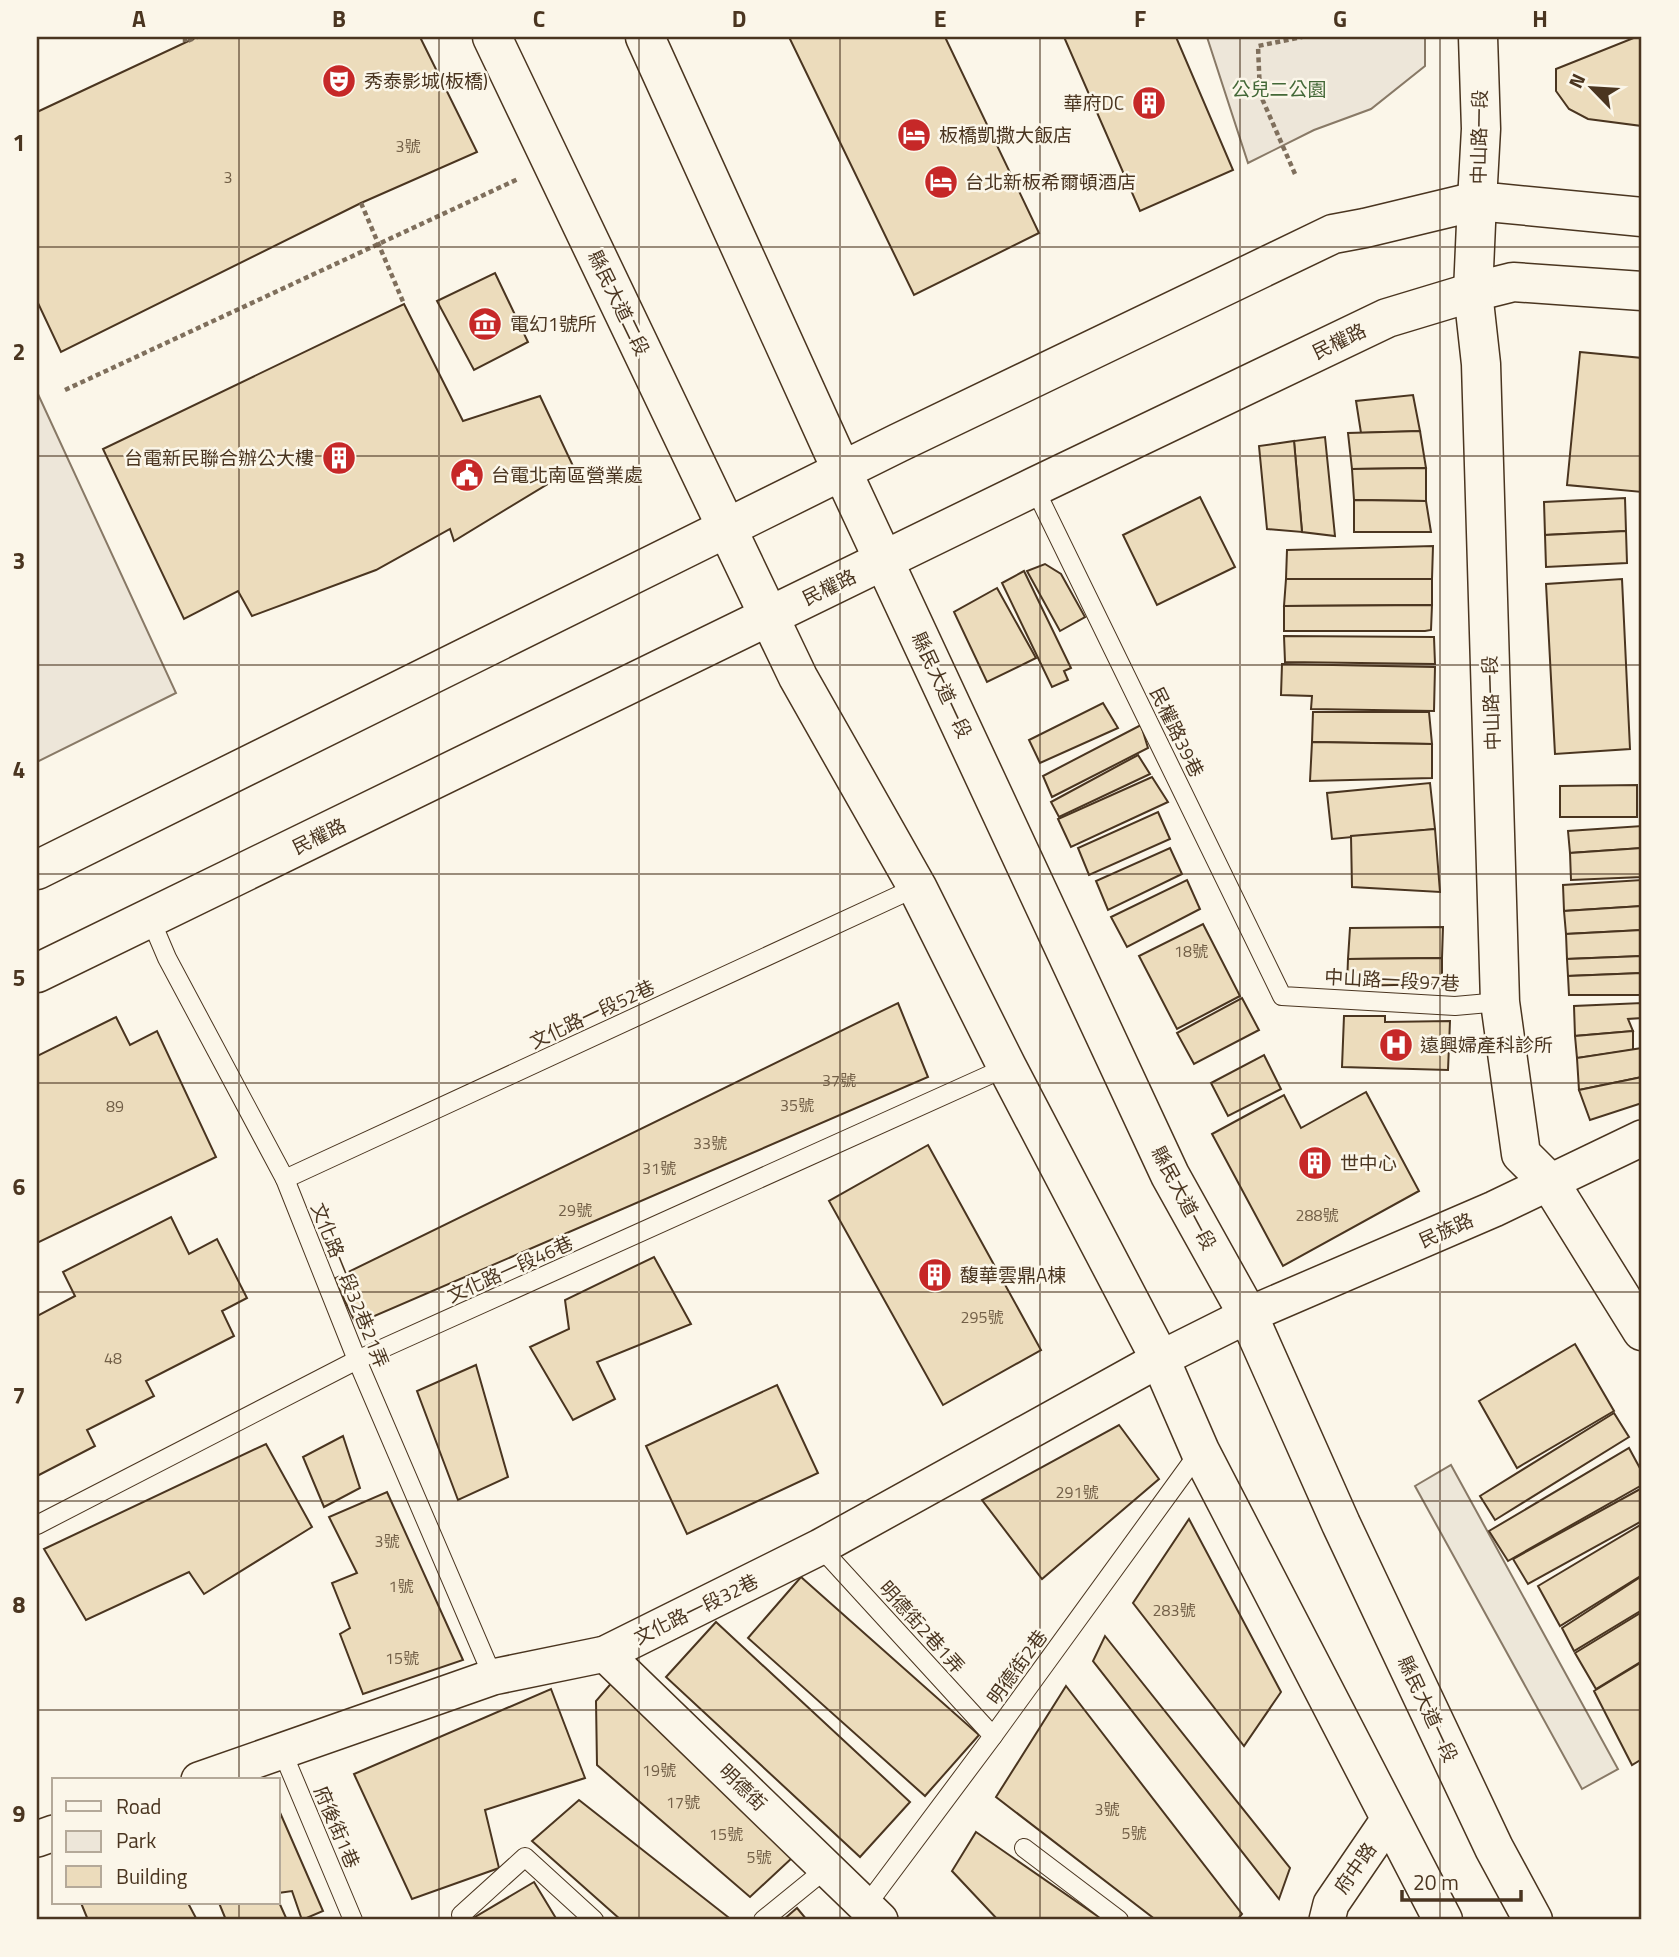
<svg xmlns="http://www.w3.org/2000/svg" width="1679" height="1957" font-family="'Titillium Web','Noto Sans TC',sans-serif">
<rect width="100%" height="100%" fill="#fbf6e9"/>
<!-- green -->
<g fill="#ede6d9" stroke="#887966" stroke-width="2">
<path d="M1207,37H1425V66L1371,109L1314,130L1248,163Z"/>
<path d="M37,392L176,693L37,762Z"/>
</g>
<!-- parking -->
<path fill="#ede7d9" stroke="#887966" stroke-width="2" d="M1451,1465L1618,1769L1582,1789L1415,1486Z"/>
<!-- building -->
<g fill="#ecdcbc" stroke="#4a3520" stroke-width="2">
<path d="M197,37H420L477,152L361,203L61,352L37,301V112Z"/>
<path d="M789,37H945L1039,233L914,295Z"/>
<path d="M1064,37H1176L1233,170L1140,211Z"/>
<path d="M1636,37H1642V126L1588,119L1569,109L1556,91V69Z"/>
<path d="M495,273L528,342L474,370L437,301Z"/>
<path d="M404,304L463,421L540,396L574,468L454,541L450,529L376,570L252,616L238,591L184,619L103,449Z"/>
<path d="M1580,352L1642,358V492L1567,485Z"/>
<path d="M1413,395L1420,431L1361,433L1356,401Z"/>
<path d="M1420,431L1426,468L1352,469L1348,433Z"/>
<path d="M1325,437L1335,536L1302,532L1294,441Z"/>
<path d="M1294,441L1302,532L1267,529L1259,446Z"/>
<path d="M1426,468V501L1354,500L1352,469Z"/>
<path d="M1200,497L1235,567L1157,605L1123,535Z"/>
<path d="M1625,498L1626,531L1545,535L1544,502Z"/>
<path d="M1354,500L1426,501L1431,532H1354Z"/>
<path d="M1626,531L1627,563L1546,567L1545,535Z"/>
<path d="M1433,546L1432,579H1286L1287,550Z"/>
<path d="M1045,564L1061,574L1085,617L1060,631L1027,571Z"/>
<path d="M1024,571L1071,668L1064,671L1068,680L1052,687L1002,583Z"/>
<path d="M1286,579H1432V605L1284,606Z"/>
<path d="M1622,579L1630,749L1555,754L1546,584Z"/>
<path d="M997,588L1036,658L987,682L954,612Z"/>
<path d="M1432,605L1431,630L1425,631H1284V606Z"/>
<path d="M1284,636L1434,637L1435,664L1285,662Z"/>
<path d="M1282,664L1435,667L1434,711L1311,709L1312,696L1281,695Z"/>
<path d="M1103,703L1118,728L1040,763L1029,740Z"/>
<path d="M1313,712H1429L1432,744L1312,742Z"/>
<path d="M1141,725L1148,748L1052,797L1043,776Z"/>
<path d="M1312,742L1432,744V778L1310,781Z"/>
<path d="M1138,755L1150,774L1059,817L1051,802Z"/>
<path d="M1152,777L1168,802L1071,847L1058,819Z"/>
<path d="M1430,783L1435,829L1332,839L1327,793Z"/>
<path d="M1637,785V817H1560V786Z"/>
<path d="M1158,812L1170,839L1089,875L1078,848Z"/>
<path d="M1642,826V848L1570,853L1568,831Z"/>
<path d="M1435,829L1440,892L1352,887L1351,836Z"/>
<path d="M1170,848L1182,874L1108,910L1096,881Z"/>
<path d="M1642,848V877L1571,880L1570,853Z"/>
<path d="M1187,880L1200,909L1127,947L1111,917Z"/>
<path d="M1642,880V906L1564,911L1563,885Z"/>
<path d="M1642,906V930L1566,934L1564,911Z"/>
<path d="M1203,924L1240,996L1177,1029L1139,956Z"/>
<path d="M1443,927L1442,958L1348,959L1350,928Z"/>
<path d="M1642,930V956L1567,959L1566,934Z"/>
<path d="M1642,956V973L1568,976L1567,959Z"/>
<path d="M1442,958V984L1347,986L1348,959Z"/>
<path d="M1642,973V995H1569L1568,976Z"/>
<path d="M1242,998L1259,1030L1194,1064L1177,1033Z"/>
<path d="M898,1003L928,1077L356,1324L334,1279Z"/>
<path d="M1642,1003V1018L1628,1019L1633,1031L1575,1036L1574,1006Z"/>
<path d="M1344,1016H1385V1022L1450,1021L1448,1070L1342,1067Z"/>
<path d="M116,1017L130,1045L157,1031L216,1157L37,1243V1056Z"/>
<path d="M1633,1031V1050L1577,1058L1575,1036Z"/>
<path d="M1642,1048V1077L1579,1090L1577,1058Z"/>
<path d="M1264,1055L1281,1089L1228,1116L1211,1083Z"/>
<path d="M1642,1077V1103L1590,1120L1579,1090Z"/>
<path d="M1366,1092L1419,1191L1283,1266L1212,1134L1284,1095L1301,1128Z"/>
<path d="M928,1145L1041,1350L943,1405L829,1201Z"/>
<path d="M171,1217L189,1254L217,1239L247,1298L222,1311L234,1336L146,1381L154,1396L87,1430L95,1446L37,1476V1316L75,1296L63,1272Z"/>
<path d="M654,1257L691,1324L597,1362L615,1399L573,1420L530,1347L569,1329L565,1300Z"/>
<path d="M1575,1344L1614,1411L1517,1468L1479,1401Z"/>
<path d="M476,1365L508,1477L458,1500L417,1391Z"/>
<path d="M777,1385L818,1473L687,1534L646,1446Z"/>
<path d="M1614,1413L1629,1437L1495,1520L1480,1496Z"/>
<path d="M1119,1425L1159,1479L1042,1579L982,1500Z"/>
<path d="M343,1436L360,1488L324,1507L303,1457Z"/>
<path d="M266,1444L312,1527L204,1594L189,1572L86,1620L44,1549Z"/>
<path d="M1629,1448L1642,1472V1485L1508,1561L1489,1531Z"/>
<path d="M1642,1488V1521L1528,1584L1513,1559Z"/>
<path d="M387,1492L463,1660L363,1694L340,1634L350,1628L332,1583L357,1573L329,1517Z"/>
<path d="M1189,1519L1281,1692L1244,1746L1133,1603Z"/>
<path d="M1642,1524V1575L1560,1626L1538,1586Z"/>
<path d="M1642,1576V1610L1574,1651L1562,1628Z"/>
<path d="M801,1577L979,1735L925,1796L748,1638Z"/>
<path d="M1642,1612V1661L1596,1689L1575,1653Z"/>
<path d="M716,1622L910,1802L860,1857L666,1677Z"/>
<path d="M1105,1636L1290,1868L1279,1899L1093,1661Z"/>
<path d="M1642,1662V1759L1632,1765L1594,1691Z"/>
<path d="M614,1680L793,1857L750,1897L597,1765L596,1701Z"/>
<path d="M1066,1686L1242,1914L1237,1920H1156L996,1797Z"/>
<path d="M551,1689L585,1778L485,1810L499,1868L412,1899L354,1774Z"/>
<path d="M579,1800L728,1917L725,1920H621L532,1841Z"/>
<path d="M278,1808L323,1911L302,1920L292,1891L278,1893Z"/>
<path d="M976,1832L1103,1920H998L952,1871Z"/>
<path d="M534,1882L557,1920H470Z"/>
<path d="M278,1900L287,1920H226L219,1903H278Z"/>
<path d="M81,1903H188L197,1920H88Z"/>
<path d="M797,1908L807,1920H783Z"/>
</g>
<g fill="none" stroke-linecap="round" stroke-linejoin="round">
<!-- service casing -->
<g stroke="#4a3520" stroke-width="20">
<g id="service">
<path d="M1034,487L1282,996L1455,1006L1500,1002"/>
<path d="M150,918L167,958L285,1179L357,1360L493,1677"/>
<path d="M285,1179L917,887"/>
<path d="M37,1525L357,1360L1007,1067"/>
<path d="M820,1547L993,1736"/>
<path d="M282,1751L353,1920"/>
<path d="M1024,1848L1119,1920"/>
<path d="M866,1906L993,1736L1200,1451"/>
<path d="M461,1915L525,1857L594,1920"/>
<path d="M763,1920L827,1868"/>
</g>
</g>
<!-- minor casing -->
<g stroke="#4a3520" stroke-width="38">
<g id="minor">
<path d="M605,1654L880,1920"/>
<path d="M199,1780L493,1677L605,1654L820,1547L1160,1359L1248,1315L1494,1209L1642,1138"/>
<path d="M37,1839L54,1833"/>
<path d="M1327,1920L1331,1904L1389,1819"/>
</g>
</g>
<!-- secondary casing -->
<g stroke="#4a3520" stroke-width="41">
<g id="secondary">
<path d="M492,37L798,677L917,887L1007,1067L1160,1359L1200,1451L1443,1920"/>
<path d="M645,37L842,471L1170,1175L1248,1315L1341,1524L1494,1848L1533,1920"/>
<path d="M1478,37L1481,129L1477,201L1642,217"/>
<path d="M1473,292L1513,282L1642,291"/>
</g>
</g>
<!-- primary casing -->
<g stroke="#4a3520" stroke-width="41">
<g id="primary">
<path d="M37,870L898,443L1333,234L1365,228L1477,201L1473,292L1481,364L1500,1002L1521,1154L1550,1183L1642,1331"/>
<path d="M37,973L1034,487L1387,318L1473,292"/>
</g>
</g>
<!-- path -->
<g stroke="#7f6f5c" stroke-width="4.5" stroke-dasharray="5 3.5" stroke-linecap="butt">
<path d="M185,37V42L197,37"/>
<path d="M1295,174L1260,94L1258,46L1302,37"/>
<path d="M65,390L518,179"/>
</g>
<!-- service -->
<use href="#service" stroke="#fbf6e9" stroke-width="18"/>
<!-- minor -->
<use href="#minor" stroke="#fbf6e9" stroke-width="35"/>
<!-- secondary -->
<use href="#secondary" stroke="#fbf6e9" stroke-width="38"/>
<!-- primary -->
<use href="#primary" stroke="#fbf6e9" stroke-width="38"/>
<!-- path-bridge -->
<path stroke="#7f6f5c" stroke-width="4.5" stroke-dasharray="5 3.5" stroke-linecap="butt" d="M361,203L404,304"/>
</g>
<!-- grid -->
<path fill="none" stroke="#4a3520" stroke-width="2" stroke-opacity="0.55" d="M239,37V1780M439,37V1920M639,37V1920M840,37V1920M1040,37V1920M1240,37V1920M1440,37V1920M37,247H1642M37,456H1642M37,665H1642M37,874H1642M37,1083H1642M37,1292H1642M37,1501H1642M37,1710H1642M239,1903V1920"/>
<!-- icons -->
<defs>
<g id="theatre-disc" transform="scale(1.75)"><circle r="9.5" fill="#c62828" stroke="#fbf6e9"/><path d="M-5-5.5Q0-4 5-5.5V0Q5 5 0 6Q-5 5-5 0ZM-3.3-2.5H-1v1.5H-3.3ZM1-2.5H3.3v1.5H1ZM-2.8 1Q0 5.5 2.8 1Z" fill="#fff"/></g>
<g id="building-disc" transform="scale(1.75)"><circle r="9.5" fill="#c62828" stroke="#fbf6e9"/><path d="M-4-6H4V6H1V3H-1V6H-4ZM-2.5-4.3h1.7v1.8h-1.7ZM.8-4.3h1.7v1.8H.8ZM-2.5-1h1.7V.8h-1.7ZM.8-1h1.7V.8H.8Z" fill="#fff"/></g>
<g id="hotel-disc" transform="scale(1.75)"><circle r="9.5" fill="#c62828" stroke="#fbf6e9"/><path d="M-6-4.5h1.5V1H6V5H4.5V3h-9V5H-6ZM-4 0a1.8 1.8 0 1 1 3.6 0ZM.5 0V-2.5h3Q6-2.5 6 0Z" fill="#fff"/></g>
<g id="museum-disc" transform="scale(1.75)"><circle r="9.5" fill="#c62828" stroke="#fbf6e9"/><path d="M0-6L6-3V-2H-6V-3ZM-5-1h2V3h-2ZM-1-1h2V3h-2ZM3-1h2V3H3ZM-6 4H6V6H-6Z" fill="#fff"/></g>
<g id="civic-disc" transform="scale(1.75)"><circle r="9.5" fill="#c62828" stroke="#fbf6e9"/><path d="M-.6-6.5H3V-4.5H.6V-3L4-1V1h2V6H-6V1h2V-1L-.6-3ZM-1.2 2.5V6h2.4V2.5Z" fill="#fff"/></g>
<g id="hospital-disc" transform="scale(1.75)"><circle r="9.5" fill="#c62828" stroke="#fbf6e9"/><path d="M-5-5h3v3.5h4V-5h3V5h-3V1.5h-4V5h-3Z" fill="#fff"/></g>
</defs>
<g fill-rule="evenodd">
<use href="#theatre-disc" x="339" y="81"/>
<use href="#building-disc" x="1149" y="103"/>
<use href="#hotel-disc" x="914" y="135"/>
<use href="#hotel-disc" x="941" y="182"/>
<use href="#museum-disc" x="485" y="324"/>
<use href="#building-disc" x="339" y="458"/>
<use href="#civic-disc" x="467" y="475"/>
<use href="#hospital-disc" x="1396" y="1045"/>
<use href="#building-disc" x="1315" y="1163"/>
<use href="#building-disc" x="935" y="1275"/>
</g>
<g text-anchor="middle" stroke-width="5" stroke-linejoin="round" paint-order="stroke">
<!-- number labels -->
<g font-size="16" fill="#725f47">
<text x="408" y="152">3號</text>
<text x="228" y="183">3</text>
<text x="1191" y="957">18號</text>
<text x="839" y="1086">37號</text>
<text x="797" y="1111">35號</text>
<text x="115" y="1112">89</text>
<text x="710" y="1149">33號</text>
<text x="659" y="1174">31號</text>
<text x="575" y="1216">29號</text>
<text x="1317" y="1221">288號</text>
<text x="982" y="1323">295號</text>
<text x="113" y="1364">48</text>
<text x="1077" y="1498">291號</text>
<text x="387" y="1547">3號</text>
<text x="401" y="1592">1號</text>
<text x="1174" y="1616">283號</text>
<text x="402" y="1664">15號</text>
<text x="659" y="1776">19號</text>
<text x="683" y="1808">17號</text>
<text x="1107" y="1815">3號</text>
<text x="1134" y="1839">5號</text>
<text x="726" y="1840">15號</text>
<text x="759" y="1863">5號</text>
</g>
<!-- poi labels -->
<g font-size="19" fill="#4a3520" stroke="#fbf6e9" text-anchor="start">
<text x="364" y="88">秀泰影城(板橋)</text>
<text x="1124" y="110" text-anchor="end">華府DC</text>
<text x="939" y="142">板橋凱撒大飯店</text>
<text x="965" y="189">台北新板希爾頓酒店</text>
<text x="510" y="331">電幻1號所</text>
<text x="314" y="465" text-anchor="end">台電新民聯合辦公大樓</text>
<text x="491" y="482">台電北南區營業處</text>
<text x="1420" y="1052">遠興婦產科診所</text>
<text x="1340" y="1170">世中心</text>
<text x="960" y="1282">馥華雲鼎A棟</text>
</g>
<!-- park labels -->
<g font-size="19" fill="#436837" stroke="#fbf6e9">
<text x="1279" y="96">公兒二公園</text>
</g>
<!-- street labels -->
<g font-size="19" fill="#4a3520" stroke="#fbf6e9">
<text transform="translate(1479 137) rotate(-89)" y="7">中山路一段</text>
<text transform="translate(619 303) rotate(64)" y="7">縣民大道二段</text>
<text transform="translate(1339 341) rotate(-26)" y="7">民權路</text>
<text transform="translate(829 587) rotate(-26)" y="7">民權路</text>
<text transform="translate(942 685) rotate(65)" y="7">縣民大道一段</text>
<text transform="translate(1491 703) rotate(-92)" y="7">中山路一段</text>
<text transform="translate(1177 732) rotate(64)" y="7">民權路39巷</text>
<text transform="translate(319 836) rotate(-26)" y="7">民權路</text>
<text transform="translate(1392 980) rotate(3)" y="7">中山路一段97巷</text>
<text transform="translate(592 1014) rotate(-25)" y="7">文化路一段52巷</text>
<text transform="translate(1184 1198) rotate(62)" y="7">縣民大道一段</text>
<text transform="translate(1446 1230) rotate(-24)" y="7">民族路</text>
<text transform="translate(510 1269) rotate(-24)" y="7">文化路一段46巷</text>
<text transform="translate(350 1285) rotate(68)" y="7">文化路一段32巷21弄</text>
<text transform="translate(696 1609) rotate(-26)" y="7">文化路一段32巷</text>
<text transform="translate(922 1627) rotate(48)" y="7">明德街2巷1弄</text>
<text transform="translate(1017 1667) rotate(-54)" y="7">明德街2巷</text>
<text transform="translate(1428 1709) rotate(65)" y="7">縣民大道一段</text>
<text transform="translate(743 1787) rotate(44)" y="7">明德街</text>
<text transform="translate(337 1827) rotate(67)" y="7">府後街1巷</text>
<text transform="translate(1355 1868) rotate(-55)" y="7">府中路</text>
</g>
</g>
<!-- border -->
<rect width="1679" height="1957" fill="none" stroke="#fbf6e9" stroke-width="77"/>
<!-- legend -->
<rect x="52" y="1778" width="228" height="126" fill="#fbf6e9" stroke="#b4a999" stroke-width="2"/>
<rect x="66" y="1801" width="35" height="10" fill="#fbf6e9" stroke="#b4a999" stroke-width="2"/>
<text x="116" y="1814" font-size="21" fill="#4a3520">Road</text>
<rect x="66" y="1831" width="35" height="21" fill="#ede6d9" stroke="#b4a999" stroke-width="2"/>
<text x="116" y="1848" font-size="21" fill="#4a3520">Park</text>
<rect x="66" y="1866" width="35" height="21" fill="#ecdcbc" stroke="#b4a999" stroke-width="2"/>
<text x="116" y="1884" font-size="21" fill="#4a3520">Building</text>
<!-- north arrow -->
<g transform="translate(1592 88) rotate(295)" stroke="#fbf6e9" stroke-width="5" paint-order="stroke">
<path d="M0-5L12 26L0 18L-12 26Z" fill="#4a3520"/>
<text y="-10" font-size="19" font-weight="bold" text-anchor="middle" fill="#4a3520">N</text>
</g>
<!-- scale -->
<path d="M1402 1890v10h119v-10" fill="none" stroke="#4a3520" stroke-width="3.5"/>
<text x="1413" y="1890" font-size="21" fill="#4a3520" stroke="#fbf6e9" stroke-width="5" paint-order="stroke">20 m</text>
<rect x="38" y="38" width="1602" height="1880" fill="none" stroke="#4a3520" stroke-width="2.5"/>
<g font-size="23" text-anchor="middle" font-weight="bold" fill="#4a3520">
<text x="139" y="27">A</text>
<text x="339" y="27">B</text>
<text x="539" y="27">C</text>
<text x="739" y="27">D</text>
<text x="940" y="27">E</text>
<text x="1140" y="27">F</text>
<text x="1340" y="27">G</text>
<text x="1540" y="27">H</text>
<text x="19" y="151">1</text>
<text x="19" y="360">2</text>
<text x="19" y="569">3</text>
<text x="19" y="778">4</text>
<text x="19" y="986">5</text>
<text x="19" y="1195">6</text>
<text x="19" y="1404">7</text>
<text x="19" y="1613">8</text>
<text x="19" y="1822">9</text>
</g>
</svg>
